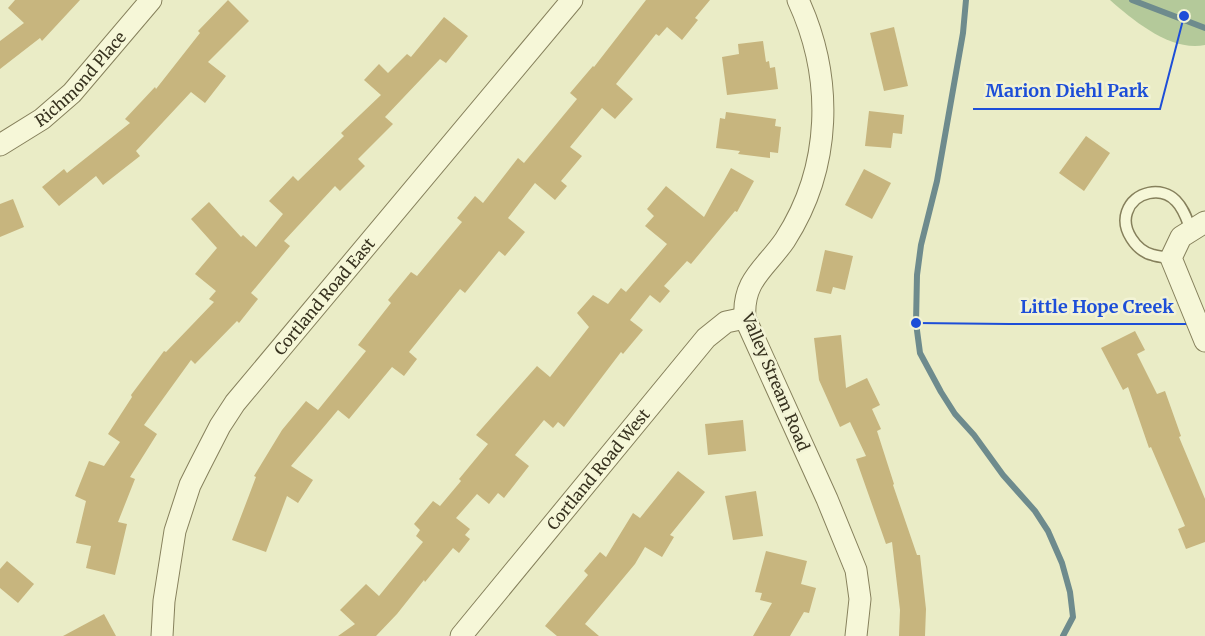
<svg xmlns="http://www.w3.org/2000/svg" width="1205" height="636" font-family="Merriweather,serif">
<rect width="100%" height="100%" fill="#eaecc6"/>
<!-- green -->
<path fill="#b4c99a" d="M1110,0H1205V45C1171,52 1134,21 1110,0Z"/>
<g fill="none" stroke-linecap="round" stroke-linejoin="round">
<!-- stream -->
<g stroke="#6e8b8d" stroke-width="6">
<path d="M966,0L963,33L937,181L921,245L917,275L916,323L920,353L941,392L955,414L974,435L1003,475L1035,511L1048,531L1062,563L1070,592L1073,617L1063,636"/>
<path d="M1132,0L1205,28"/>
</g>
</g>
<!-- building -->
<g fill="#c7b57e">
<path d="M15,0H80L42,41L40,38L0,69V41L24,23L8,8Z"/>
<path d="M228,0L249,21L208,62L226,76L205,103L191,92L136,151L140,156L103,185L96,176L59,206L42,187L64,169L67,173L130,123L125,119L155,87L156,89L200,33L198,31Z"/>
<path d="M646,0H710L695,18L698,20L682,40L667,27L659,36L656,34L616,84L633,99L615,119L602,108L570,147L582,156L561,181L567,186L555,200L535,183L508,218L525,232L505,256L499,251L465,293L460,289L409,352L417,359L404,376L392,367L349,419L338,410L291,466L313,480L298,503L287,496L266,552L232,540L256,477L254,476L282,430L306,401L318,410L366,351L358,345L391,303L388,300L411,272L417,276L462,222L457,218L475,196L483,203L518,158L524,163L577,99L570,93L593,66L594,67Z"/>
<path d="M444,17L468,36L446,63L440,59L385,117L393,124L358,159L365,166L340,191L335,186L284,241L290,246L251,293L258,299L239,323L237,321L195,364L191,360L144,425L157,434L130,477L135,479L118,522L127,524L115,575L86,568L91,546L76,543L86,501L75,496L89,461L104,466L120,442L108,434L132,397L131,395L164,351L166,352L214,302L209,299L216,291L195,274L217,248L191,219L209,202L241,237L243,235L256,247L283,214L269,201L293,176L298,181L344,136L341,133L381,95L364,80L379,64L388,73L407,54L411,57Z"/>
<path d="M894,27L908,86L884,91L870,33Z"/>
<path d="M763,41L766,62L769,61L770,68L775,67L778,89L727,95L722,57L739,54L738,44Z"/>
<path d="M869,111L904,115L902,134L893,133L891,148L865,146Z"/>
<path d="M726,112L776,119L775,126L781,127L778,153L770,152V158L738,154L740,151L716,148L720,118L725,119Z"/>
<path d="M1086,136L1110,153L1084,191L1059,173Z"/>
<path d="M731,168L754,181L737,212L735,211L691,264L687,261L664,286L670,291L660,303L650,295L630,320L643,330L623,354L621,352L564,427L558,422L553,428L544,420L515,455L529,466L504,498L498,493L489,504L477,494L456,518L470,529L465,535L470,539L459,553L453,548L425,582L424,580L397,614L376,636H338L355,624L340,610L366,584L379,596L423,542L416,536L420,530L414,524L433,501L440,506L461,481L459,479L488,444L476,435L537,366L550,377L589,327L577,313L593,295L608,304L621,288L626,292L667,244L645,226L654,216L647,209L666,186L704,217Z"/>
<path d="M864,169L891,183L872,219L845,205Z"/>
<path d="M13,199L24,227L0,237V204Z"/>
<path d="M825,250L853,256L845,290L833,287L831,294L816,291Z"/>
<path d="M1135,331L1145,350L1137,354L1157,394L1165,391L1181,436L1179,437L1205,499V542L1186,549L1178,529L1185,526L1151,447L1149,448L1128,387L1123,390L1101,348Z"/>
<path d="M841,335L846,388L867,378L880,405L872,409L881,429L877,431L894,484L893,485L917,555H920L926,609L925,636H899L900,610L892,542L886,544L856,459L866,456L850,422L840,427L819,380L814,338Z"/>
<path d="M743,420L746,451L708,455L705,424Z"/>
<path d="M678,471L705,492L670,535L674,537L662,557L645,547L635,564L585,624L599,636H557L545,626L588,575L584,571L600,552L606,557L633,513L640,518Z"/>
<path d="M756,491L763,536L733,540L725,496Z"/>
<path d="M766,551L807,561L801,584L816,588L809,613L804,612L790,636H753L772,603L760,600L762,593L755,592Z"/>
<path d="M7,561L34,584L18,603L0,588V569Z"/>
<path d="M104,614L116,636H63Z"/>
</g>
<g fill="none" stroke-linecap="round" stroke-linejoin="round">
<!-- service casing -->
<g stroke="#86805c" stroke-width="13">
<path id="service" d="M1171,258C1165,257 1159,257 1153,255C1136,251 1121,229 1127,212C1134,191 1162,186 1176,201C1184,209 1187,220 1191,230"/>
</g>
<!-- minor casing -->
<g stroke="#86805c" stroke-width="23">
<g id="minor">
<path d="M798,0C834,78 832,167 785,240C766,268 742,280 745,318L827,499L856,570L860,599L856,636"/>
<path id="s1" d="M0,145L42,119L72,93L151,0"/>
<path d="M1205,222L1181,237L1171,258L1205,341"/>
<path id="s2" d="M162,636L164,601L175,531L190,485L200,465L220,426L235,403L572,0"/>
<path id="s3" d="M461,636L706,338L726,322L745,318"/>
</g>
</g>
<!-- service -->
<use href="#service" stroke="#f6f7d8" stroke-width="10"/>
<!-- minor -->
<use href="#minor" stroke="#f6f7d8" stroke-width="21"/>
</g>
<g text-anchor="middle" stroke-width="5" stroke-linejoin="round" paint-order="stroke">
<!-- street labels -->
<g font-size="16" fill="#37321f" stroke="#f2f3d5">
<text dy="6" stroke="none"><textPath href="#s1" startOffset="105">Richmond Place</textPath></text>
<text dy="6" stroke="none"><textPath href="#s2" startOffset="387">Cortland Road East</textPath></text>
<text transform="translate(776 382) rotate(67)" y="6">Valley Stream Road</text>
<text dy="6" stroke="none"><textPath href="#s3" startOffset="216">Cortland Road West</textPath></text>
</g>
</g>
<!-- callouts -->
<path fill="none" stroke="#1d4ed8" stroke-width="2" d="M1184 16L1160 109H973M916 323L1009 324H1186"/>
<g fill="#1d4ed8" stroke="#f2f3d5" stroke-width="2">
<circle cx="1184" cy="16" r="6"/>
<circle cx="916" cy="323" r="6"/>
</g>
<g font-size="18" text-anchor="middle" font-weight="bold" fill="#1d4ed8" stroke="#f2f3d5" stroke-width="5" stroke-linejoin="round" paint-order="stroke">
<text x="1067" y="97">Marion Diehl Park</text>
<text x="1097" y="313">Little Hope Creek</text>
</g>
</svg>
